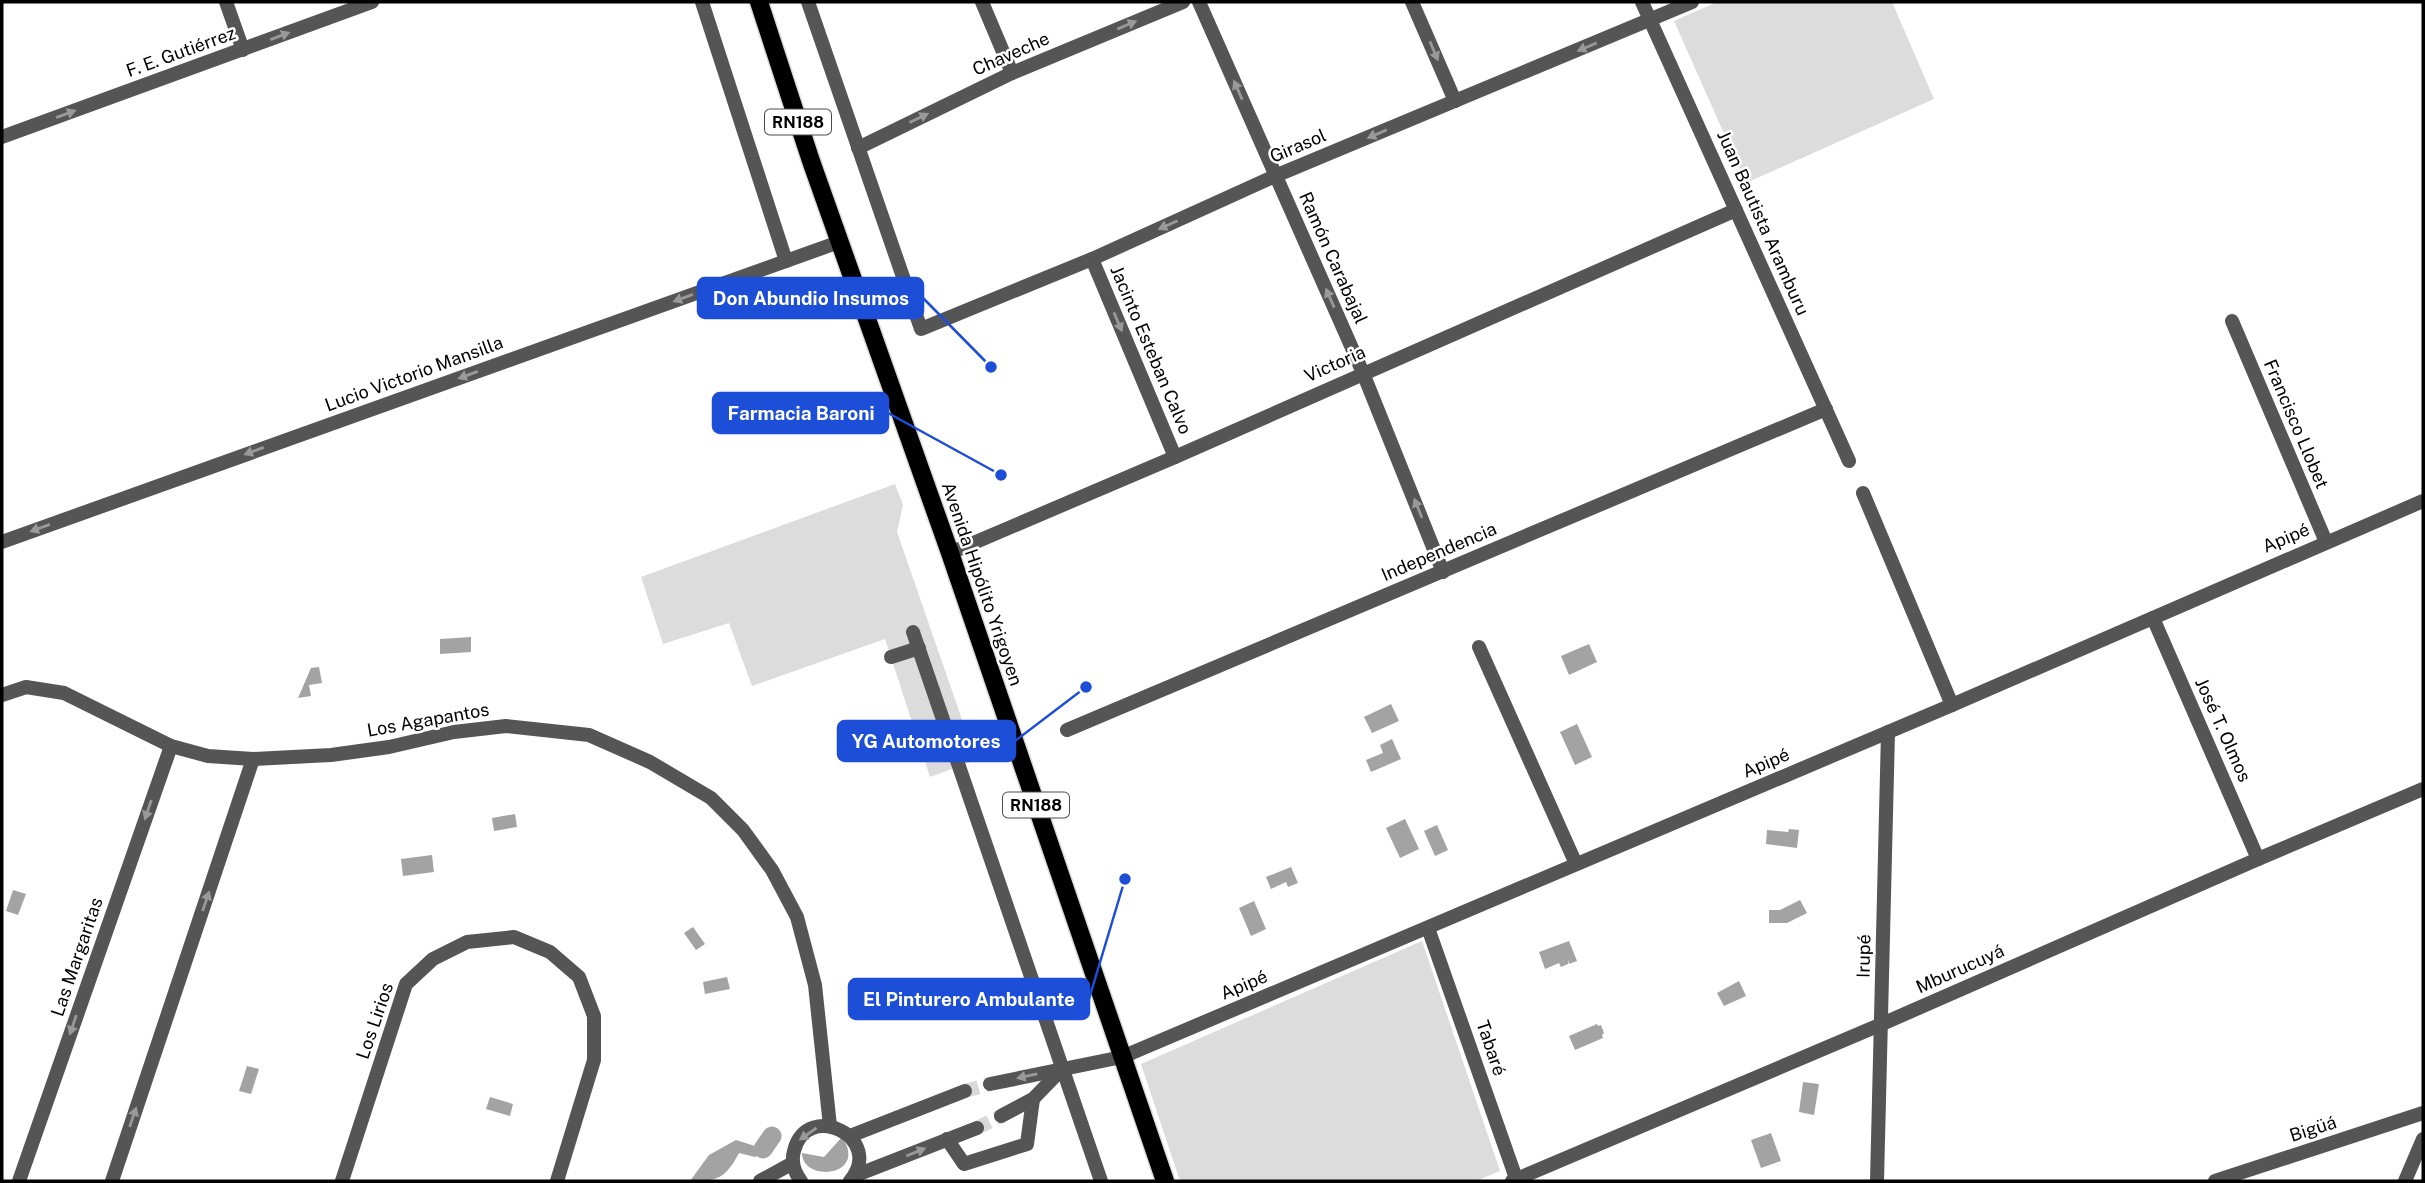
<svg xmlns="http://www.w3.org/2000/svg" width="2425" height="1183" font-family="'Public Sans',sans-serif">
<rect width="100%" height="100%" fill="#fff"/>
<!-- green -->
<g fill="#dcdcdc">
<path d="M1717,2H1892L1934,99L1746,183L1674,21Z"/>
<path d="M895,484L903,505L897,532L976,760L930,777L885,639L752,686L729,623L663,644L641,577Z"/>
<path d="M1422,941L1500,1171L1476,1181H1180L1141,1064Z"/>
</g>
<!-- water -->
<g fill="#a3a3a3">
<path d="M471,637V652L440,654V639Z"/>
<path d="M1589,644L1597,662L1569,675L1561,656Z"/>
<path d="M319,667L322,683L309,685L311,696L298,698L311,668Z"/>
<path d="M1391,704L1399,721L1372,733L1364,717Z"/>
<path d="M1577,724L1592,757L1575,765L1560,732Z"/>
<path d="M1392,739L1401,759L1371,772L1366,760L1383,753L1380,745Z"/>
<path d="M515,814L517,827L494,831L492,818Z"/>
<path d="M1405,819L1419,849L1400,858L1386,828Z"/>
<path d="M1437,825L1448,850L1435,856L1424,831Z"/>
<path d="M1789,829L1799,830L1797,848L1766,844L1767,830L1788,832Z"/>
<path d="M432,855L434,872L403,876L401,859Z"/>
<path d="M1291,867L1298,883L1288,887L1286,882L1271,889L1266,877Z"/>
<path d="M13,890L26,894L18,915L6,911Z"/>
<path d="M1800,900L1807,913L1787,923H1769V910H1780Z"/>
<path d="M1254,901L1266,929L1251,936L1239,908Z"/>
<path d="M693,927L705,944L696,950L684,933Z"/>
<path d="M1569,941L1577,961L1569,964L1568,960V964L1561,967L1559,963L1545,969L1539,952Z"/>
<path d="M727,977L730,989L705,994L703,982Z"/>
<path d="M1739,981L1746,996L1724,1006L1717,993Z"/>
<path d="M1597,1024L1598,1026L1601,1025L1604,1033L1602,1035L1603,1038L1575,1050L1569,1036Z"/>
<path d="M247,1066L259,1069L251,1094L239,1091Z"/>
<path d="M1803,1082L1819,1084L1814,1115L1799,1112Z"/>
<path d="M490,1097L513,1104L510,1116L486,1109Z"/>
<path d="M1771,1133L1781,1161L1761,1168L1751,1140Z"/>
<path d="M842,1137C869,1177 802,1183 802,1153L824,1157Z"/>
<path d="M736,1140L755,1146L760,1145L764,1152L755,1157L739,1153C725,1179 718,1181 690,1181L709,1155Z"/>
</g>
<g fill="none" stroke-linecap="round" stroke-linejoin="round">
<!-- canal -->
<path stroke="#a3a3a3" stroke-width="19" d="M763,1149L772,1136"/>
<!-- minor-tunnel -->
<g stroke="#d9d9d9" stroke-width="14" stroke-dasharray="14 7" stroke-linecap="butt">
<path d="M965,1091L990,1084"/>
<path d="M977,1128L1001,1116"/>
</g>
<!-- primary casing -->
<g stroke="#dbdbdb" stroke-width="21">
<path id="primary" d="M759,2L811,161L950,553L1165,1181"/>
</g>
<!-- minor -->
<g stroke="#555" stroke-width="14">
<path d="M226,2L243,50"/>
<path d="M702,2L786,261"/>
<path d="M808,2L921,329L1092,259L1275,176L1692,2"/>
<path d="M982,2L1012,73"/>
<path d="M1199,2L1363,373L1443,572"/>
<path d="M1412,2L1455,101"/>
<path d="M1642,2L1849,461"/>
<path d="M2,137L372,2"/>
<path d="M858,148L1012,73L1183,2"/>
<path d="M1092,259L1175,457"/>
<path d="M2232,321L2326,542"/>
<path d="M1863,493L1952,705"/>
<path d="M2,542L839,242"/>
<path d="M950,553L1175,457L1736,210"/>
<path d="M2153,618L2258,859"/>
<path d="M913,632L1101,1181"/>
<path d="M1479,647L1576,864"/>
<path d="M891,657L919,648"/>
<path d="M2,695L26,687L64,693L171,746L208,756L253,759L331,755L389,747L454,732L506,726L589,735L650,762L711,798L743,830L772,870L797,917L815,985L830,1126"/>
<path d="M1067,730L1826,409"/>
<path d="M922,752L951,742"/>
<path d="M1428,928L1517,1181"/>
<path d="M990,1084L1122,1057L1952,705L2423,501"/>
<path d="M1001,1116L1033,1099L1063,1068"/>
<path d="M850,1136L965,1091"/>
<path d="M947,1139L964,1164L1027,1144L1033,1099"/>
<path d="M854,1176L977,1128"/>
<path d="M19,1181L171,746"/>
<path d="M112,1181L253,759"/>
<path d="M342,1181L406,984L433,959L467,942L514,937L550,952L579,977L594,1016V1060L557,1181"/>
<path d="M760,1181L793,1163"/>
<path d="M801,1181C794,1172 791,1162 794,1151C807,1099 886,1138 850,1181"/>
<path d="M1512,1181L1882,1024L2258,859L2423,789"/>
<path d="M1877,1181L1888,732"/>
<path d="M2215,1181L2423,1113"/>
<path d="M2405,1181L2423,1139"/>
</g>
<!-- primary -->
<use href="#primary" stroke="#000" stroke-width="18"/>
</g>
<!-- one-way arrows -->
<defs><path id="oneway-solid" d="M-6-.8H1V-3.2L6.5 0L1 3.2V.8H-6Z" transform="scale(1.75)"/></defs>
<g fill="#999">
<use href="#oneway-solid" transform="translate(1127 25) rotate(-23)"/>
<use href="#oneway-solid" transform="translate(280 36) rotate(-21)"/>
<use href="#oneway-solid" transform="translate(1587 47) rotate(157)"/>
<use href="#oneway-solid" transform="translate(1434 51) rotate(67)"/>
<use href="#oneway-solid" transform="translate(1238 90) rotate(-114)"/>
<use href="#oneway-solid" transform="translate(66 114) rotate(-20)"/>
<use href="#oneway-solid" transform="translate(919 118) rotate(-26)"/>
<use href="#oneway-solid" transform="translate(1377 134) rotate(157)"/>
<use href="#oneway-solid" transform="translate(1168 225) rotate(156)"/>
<use href="#oneway-solid" transform="translate(683 298) rotate(160)"/>
<use href="#oneway-solid" transform="translate(1330 298) rotate(-114)"/>
<use href="#oneway-solid" transform="translate(1118 322) rotate(67)"/>
<use href="#oneway-solid" transform="translate(468 375) rotate(160)"/>
<use href="#oneway-solid" transform="translate(254 451) rotate(160)"/>
<use href="#oneway-solid" transform="translate(1418 508) rotate(-112)"/>
<use href="#oneway-solid" transform="translate(40 528) rotate(160)"/>
<use href="#oneway-solid" transform="translate(148 810) rotate(109)"/>
<use href="#oneway-solid" transform="translate(206 901) rotate(-71)"/>
<use href="#oneway-solid" transform="translate(73 1025) rotate(109)"/>
<use href="#oneway-solid" transform="translate(1027 1076) rotate(168)"/>
<use href="#oneway-solid" transform="translate(133 1117) rotate(-71)"/>
<use href="#oneway-solid" transform="translate(808 1134) rotate(145)"/>
<use href="#oneway-solid" transform="translate(916 1152) rotate(-22)"/>
</g>
<g text-anchor="middle" stroke-width="5" stroke-linejoin="round" paint-order="stroke">
<!-- shield labels -->
<g fill="#fff" stroke="#4c4c4c" stroke-width="2">
<rect x="765" y="109.5" width="66" height="25" rx="5"/>
<rect x="1003" y="792.5" width="66" height="25" rx="5"/>
</g>
<g font-size="16" font-weight="bold" fill="#000">
<text x="798" y="128">RN188</text>
<text x="1036" y="811">RN188</text>
</g>
<!-- street labels -->
<g font-size="18" fill="#000" stroke="#fff">
<text transform="translate(181 52) rotate(-20)" y="6">F. E. Gutiérrez</text>
<text transform="translate(1011 54) rotate(-24)" y="6">Chaveche</text>
<text transform="translate(1298 146) rotate(-23)" y="6">Girasol</text>
<text transform="translate(1763 223) rotate(66)" y="6">Juan Bautista Aramburu</text>
<text transform="translate(1333 258) rotate(66)" y="6">Ramón Carabajal</text>
<text transform="translate(1151 350) rotate(67)" y="6">Jacinto Esteban Calvo</text>
<text transform="translate(1335 364) rotate(-24)" y="6">Victoria</text>
<text transform="translate(414 374) rotate(-20)" y="6">Lucio Victorio Mansilla</text>
<text transform="translate(2296 424) rotate(67)" y="6">Francisco Llobet</text>
<text transform="translate(2286 538) rotate(-23)" y="6">Apipé</text>
<text transform="translate(1439 552) rotate(-23)" y="6">Independencia</text>
<text transform="translate(982 584) rotate(71)" y="6">Avenida Hipólito Yrigoyen</text>
<text transform="translate(428 720) rotate(-10)" y="6">Los Agapantos</text>
<text transform="translate(2223 730) rotate(66)" y="6">José T. Olmos</text>
<text transform="translate(1766 763) rotate(-23)" y="6">Apipé</text>
<text transform="translate(1864 956) rotate(-89)" y="6">Irupé</text>
<text transform="translate(77 957) rotate(-71)" y="6">Las Margaritas</text>
<text transform="translate(1960 969) rotate(-24)" y="6">Mburucuyá</text>
<text transform="translate(1244 985) rotate(-23)" y="6">Apipé</text>
<text transform="translate(375 1021) rotate(-71)" y="6">Los Lirios</text>
<text transform="translate(1491 1048) rotate(71)" y="6">Tabaré</text>
<text transform="translate(2313 1129) rotate(-18)" y="6">Bigüá</text>
</g>
</g>
<!-- callouts -->
<path fill="none" stroke="#1d4ed8" stroke-width="2.5" d="M991 367L923 298M1001 475L888 413M1086 687L1015 741M1125 879L1089 999"/>
<g fill="#1d4ed8" stroke="#fff" stroke-width="2.5">
<circle cx="991" cy="367" r="7"/>
<circle cx="1001" cy="475" r="7"/>
<circle cx="1086" cy="687" r="7"/>
<circle cx="1125" cy="879" r="7"/>
</g>
<g fill="#1d4ed8" stroke="#1d4ed8" stroke-width="2.5">
<rect x="698" y="278" width="225" height="40" rx="7"/>
<rect x="713" y="393" width="175" height="40" rx="7"/>
<rect x="838" y="721" width="177" height="40" rx="7"/>
<rect x="849" y="979" width="240" height="40" rx="7"/>
</g>
<g font-size="19" text-anchor="middle" font-weight="bold" fill="#fff">
<text x="811" y="305">Don Abundio Insumos</text>
<text x="801" y="420">Farmacia Baroni</text>
<text x="926" y="748">YG Automotores</text>
<text x="969" y="1006">El Pinturero Ambulante</text>
</g>
<!-- border -->
<rect width="2425" height="1183" fill="none" stroke="#000000" stroke-width="7"/>
</svg>
